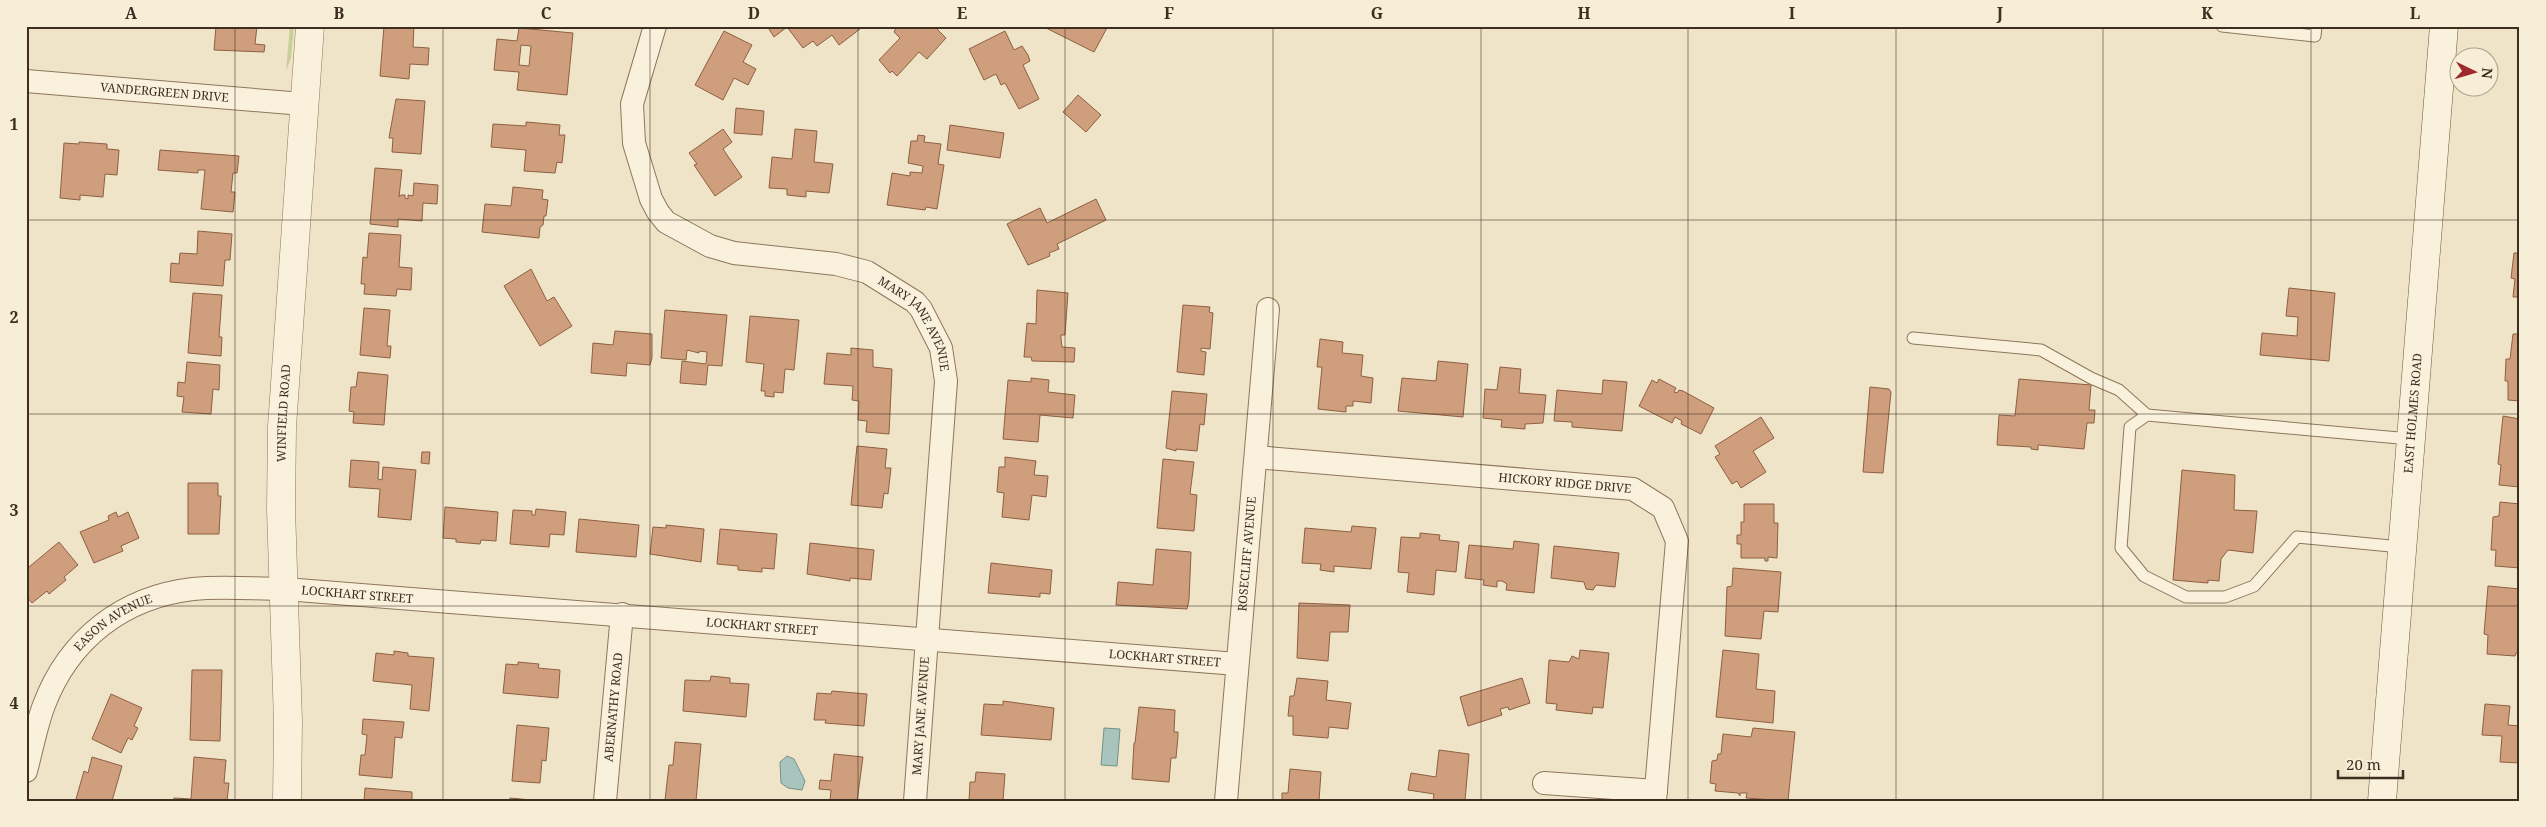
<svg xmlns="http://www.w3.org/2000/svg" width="2546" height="827" font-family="'Noto Serif',serif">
<rect width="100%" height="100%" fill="#f0e4c8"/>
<!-- green -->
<path fill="#c9cf9b" d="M290,26H294L291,58L286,71Z"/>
<!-- water -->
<g fill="#a9c4bc" stroke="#6f938a">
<path d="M1104,728L1120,729L1117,766L1101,765Z"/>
<path d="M787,756L794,759L805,781L802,790L788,788L781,783L780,762Z"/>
</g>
<!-- building -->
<g fill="#cf9f7d" stroke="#8d5f41" fill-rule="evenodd">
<path d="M216,26H257L255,44L265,45L264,52L214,50Z"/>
<path d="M384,26H414L413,47L429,48L428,65L410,64L409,79L380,76Z"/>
<path d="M767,26H858L860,29L839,45L832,35L817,46L813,41L803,48L787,27L774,37Z"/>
<path d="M897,26H934L946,38L927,59L919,52L897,76L892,71L890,73L879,60L900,38L894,32Z"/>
<path d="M1042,26H1108L1094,52Z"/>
<path d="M519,28L573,33L567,95L517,90L519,72L494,70L497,39L517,41ZM521,45L531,46L529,66L519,65Z"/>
<path d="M724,31L752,45L743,62L756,69L748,85L734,78L723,100L695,85Z"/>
<path d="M1005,31L1014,50L1022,46L1028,55L1030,61L1023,65L1039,99L1019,109L1005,83L1001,85L996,74L984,80L969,49Z"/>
<path d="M1078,95L1101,115L1086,132L1063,112Z"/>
<path d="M396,99L425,101L421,154L392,152L393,138H389Z"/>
<path d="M736,108L764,111L762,135L734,133Z"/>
<path d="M526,122L560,125L559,135H565L562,163L557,162L555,173L524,171L526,150L491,147L493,124L526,126Z"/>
<path d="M950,125L1004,133L1000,158L947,150Z"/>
<path d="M723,129L732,142L723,149L742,177L715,196L694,165L697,164L689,153Z"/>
<path d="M795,129L817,131L814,162L833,164L829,193L806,191V197L787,195V189L769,188L772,157L792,159Z"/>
<path d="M918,135L925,136L924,142L941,144L938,164L944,165L937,209L926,207L925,210L887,205L892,173L910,176V172L922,173L923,166L908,163L911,141H917Z"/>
<path d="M79,142L107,144V149L119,150L117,175L105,174L103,197L80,195V200L60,198L64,143L79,144Z"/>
<path d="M160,150L239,156L237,173H233L231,192H235L233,212L201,209L205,170H198V173L158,170Z"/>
<path d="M375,168L402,170L399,197L401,195H405V198L408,199V195L413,196L414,183L438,185L437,204L423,203L422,221L398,219V227L370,224Z"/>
<path d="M513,187L543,190L542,199L548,200L546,216H544L543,225L540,227L539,238L482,232L485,204L511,206Z"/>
<path d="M1096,199L1106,220L1057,244L1059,249L1049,253L1050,256L1028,265L1007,224L1040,208L1047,223Z"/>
<path d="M198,231L232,234L230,260H225L223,286L170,282L171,263L179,264L180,253L197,254Z"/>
<path d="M369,233L401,235L399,267L412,268L411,290L397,289L396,296L364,294L365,284H361L363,257L367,258Z"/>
<path d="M2518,240H2520V297H2513L2515,279L2511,278L2514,253H2518Z"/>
<path d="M531,269L547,301L554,297L572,326L540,346L504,286Z"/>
<path d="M2289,288L2335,293L2329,361L2260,355L2262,333L2297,336L2298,317L2286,316Z"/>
<path d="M1037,290L1068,293L1065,335H1061V339L1062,347L1075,348L1074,362L1032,361L1031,357H1024L1027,323L1036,324Z"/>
<path d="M193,293L222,295L219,337H222L221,356L188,353Z"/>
<path d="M1183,305L1210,307L1209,312L1213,313L1210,349L1201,348V351L1206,352L1204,375L1177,372Z"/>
<path d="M364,308L390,310L387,346H391L390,358L360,355Z"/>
<path d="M665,310L727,315L722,366L708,365L706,385L680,383L682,361L706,364L707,352L699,351V353L687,350L686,360L661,358Z"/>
<path d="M750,316L799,320L794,370L785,369L783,393L774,392V397L765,396V391H761L764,364L746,362Z"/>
<path d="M615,331L652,334V358L650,365L627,363L626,376L591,373L593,343L613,345Z"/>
<path d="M2513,334H2520V401L2508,400V381H2505L2506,359H2510Z"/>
<path d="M1320,339L1343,342L1342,353L1363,355L1361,376L1373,378L1371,403L1353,401V406H1346V412L1318,409L1322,367H1317Z"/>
<path d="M851,348L873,350V367L892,369L889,434L866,432L867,421L858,420L859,401L852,400L853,386L824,384L827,353L851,355Z"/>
<path d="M1438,361L1468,364L1463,417L1398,411L1402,378L1436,381Z"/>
<path d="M187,362L220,365L219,390L213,389L211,414L182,412L184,397L177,396L178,382L185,383Z"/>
<path d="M1500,367L1521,369L1519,393L1546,395L1543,423L1525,424V429L1501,427L1502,420L1483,418L1485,389L1497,390Z"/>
<path d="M358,372L388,375L384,425L353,423L354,412L349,411L351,387H356Z"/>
<path d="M1031,378L1049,380L1048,392L1075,395L1073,418L1040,415L1038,442L1003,439L1008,380L1031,382Z"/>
<path d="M1659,379L1676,388L1674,392L1677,393L1679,390L1683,391L1714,408L1701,434L1681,424L1682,421L1675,417L1672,423L1639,406L1652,380L1657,383Z"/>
<path d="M2019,379L2091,385L2089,410H2095L2094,423H2087L2084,449L2038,445V450L2031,449V447L1997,445L1999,415L2015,416Z"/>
<path d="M1603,380L1627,382L1622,431L1572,427V422L1554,421L1557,390L1602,394Z"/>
<path d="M1870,387L1889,389L1891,392L1883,473L1863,472Z"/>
<path d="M1172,391L1207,394L1204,425L1200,424L1197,451L1176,449V451L1166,448Z"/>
<path d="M2503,416L2520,419V487L2499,485L2501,465L2498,464Z"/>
<path d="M1761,417L1774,438L1753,451L1766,472L1741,488L1737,481L1732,484L1715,457L1720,454L1715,446Z"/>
<path d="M857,446L887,449L885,468H891L888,494L884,493L882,508L851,505Z"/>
<path d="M422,452H430L429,464L421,463Z"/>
<path d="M1005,457L1036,461L1034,475L1048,476L1046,497L1032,495L1029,520L1002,517L1004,493L997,492L999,467H1005Z"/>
<path d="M1163,459L1194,462L1190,494L1197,495L1194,531L1157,528Z"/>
<path d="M351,460L379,462L378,479L382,480L383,467L416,470L411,520L378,517L380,489L349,487Z"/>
<path d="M2182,470L2235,475L2234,510L2257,511L2253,553L2228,550L2221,559L2219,581L2208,580V583L2173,580Z"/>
<path d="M188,483H218V496H221L219,534H188Z"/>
<path d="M2500,502L2520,504V568L2495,566L2496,550H2491L2493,517L2499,516Z"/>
<path d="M1744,504H1774V523H1778L1777,558L1768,557V561H1765V558H1741V544H1737V535H1741V522H1744Z"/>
<path d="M445,507L498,512L496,541L481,540L480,544L456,542V539L443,538Z"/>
<path d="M536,509L566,512L564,535L550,534L549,547L510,544L513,510L532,511V515H535Z"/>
<path d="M116,512L118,517L128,512L139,538L121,546L123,551L94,563L80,532L109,520L108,516Z"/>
<path d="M579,519L639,525L636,557L576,552Z"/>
<path d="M666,525L704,529L701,562L650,554L653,527L666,528Z"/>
<path d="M1352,526L1376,528L1371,569L1334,566V572L1320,570L1321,564L1302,563L1305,528L1351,532Z"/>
<path d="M720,529L777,534L774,569L762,568V572L738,570V566L717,564Z"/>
<path d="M1420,533L1440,535L1439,540L1459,542L1456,572L1436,570L1434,595L1407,592L1409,573L1398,572L1401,537L1420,538Z"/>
<path d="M1514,541L1539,544L1534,593L1506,590L1507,584L1502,581H1497V587L1483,585L1484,580L1465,578L1469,545L1513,549Z"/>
<path d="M59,542L78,565L64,577L66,580L49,594L47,591L32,603L26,596V564L29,567Z"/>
<path d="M810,543L874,550L871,580L850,578V581L807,574Z"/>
<path d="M1554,546L1619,553L1615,587L1596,585L1593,590L1586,589L1584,582L1551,578Z"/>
<path d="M1156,549L1191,552L1189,600L1187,609L1116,605L1118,582L1153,585Z"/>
<path d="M991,563L1052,570L1050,594L1040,593V597L988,593Z"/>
<path d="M1733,568L1781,572L1778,612L1764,611L1761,639L1725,636L1727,587L1732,586Z"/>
<path d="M2488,586L2520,589L2518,625H2520V653H2516L2515,656L2487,654L2488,635L2484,634Z"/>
<path d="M1299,603L1350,605L1348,632H1330L1328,661L1297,658Z"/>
<path d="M1580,650L1609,653L1603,708L1593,707L1592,714L1556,710L1557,704L1546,703L1549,660L1569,662L1572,656L1579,659Z"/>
<path d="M1723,650L1759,654L1756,689L1775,691L1773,723L1716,717Z"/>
<path d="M394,651L408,653V656L434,658L429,711L410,709L412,685L373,681L376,653L394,655Z"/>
<path d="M518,662L539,664L538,668L560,670L558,698L503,693L506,664L518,665Z"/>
<path d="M192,670H222L220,741L190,740Z"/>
<path d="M711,676L730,678V683L749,684L746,717L683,711L685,680L710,681Z"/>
<path d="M1297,678L1328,681L1326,700L1351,703L1348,729L1329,727L1328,738L1293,735V716H1288L1290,696H1294Z"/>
<path d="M1522,678L1530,703L1509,710L1508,707L1500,709L1502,715L1468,726L1460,697Z"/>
<path d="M832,691L867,694L864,726L825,723L826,720H814L817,693L831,694Z"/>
<path d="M111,694L142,708L134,726L138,728L132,740L128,738L121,753L92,739Z"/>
<path d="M1003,701L1054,708L1051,740L981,735L984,704L1003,705Z"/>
<path d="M2485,704L2510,706L2508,725L2520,726V763L2500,762L2502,736L2482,735Z"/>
<path d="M1139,707L1175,710L1174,732H1178V736L1176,758H1171L1169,782L1132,779L1134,743H1135Z"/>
<path d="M363,719L404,722L402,738L395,737L392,778L359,775L361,755H365L367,735L362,734Z"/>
<path d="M517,725L549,728L546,761L542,760L540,783L512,781Z"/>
<path d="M1753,728L1795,732L1788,801L1746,798L1747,793H1740V796L1738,793L1715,791L1716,784L1710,783L1712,761L1717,760L1718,754H1721L1723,734L1751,737Z"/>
<path d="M675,742L701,744L696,801L665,800L669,765H673Z"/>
<path d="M1439,750L1469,754L1465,801H1433L1434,794L1408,790L1411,773L1436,777Z"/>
<path d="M834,754L863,757L857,801H830L831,790L819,789L820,780L831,781Z"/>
<path d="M92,757L122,766L112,801H80L76,799L84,771L88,773Z"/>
<path d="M194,757L226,760L224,783H229L227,801H174V798L191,799Z"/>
<path d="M1290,769L1321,772L1319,801H1282V793H1288Z"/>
<path d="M976,772L1005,774L1003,801H969L970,782H975Z"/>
<path d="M365,788L412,792V801H364Z"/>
<path d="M510,798L542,801H510Z"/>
</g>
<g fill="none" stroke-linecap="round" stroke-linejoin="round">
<!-- service casing -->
<g stroke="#8d765c" stroke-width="13">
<g id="service">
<path d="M2222,26L2315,36L2316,26"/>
<path d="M1913,338L2041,350L2091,378L2119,390L2147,415"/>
<path d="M2401,547L2297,537L2254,586L2225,597H2186L2144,576L2121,548L2130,427L2147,415L2410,439"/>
</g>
</g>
<!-- minor casing -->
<g stroke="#8d765c" stroke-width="24">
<g id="minor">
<path id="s1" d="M655,26L632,104L634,143L651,199L658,212L666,222L710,246L734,253L836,264L867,272L915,302L921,309L941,348L946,381L915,801"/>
<path id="s2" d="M26,81L303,104"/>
<path id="s3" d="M1256,457L1633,489L1663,508L1677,541L1655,801"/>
<path id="s4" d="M26,771C32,749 36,726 44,705C69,639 123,597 193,589C223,586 254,589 285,589L1237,664"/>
<path d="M1544,783L1656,791"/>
<path id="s5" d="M605,801L622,614"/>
<path id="s6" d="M1226,801L1268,309"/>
</g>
</g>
<!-- tertiary casing -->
<g stroke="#8d765c" stroke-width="29">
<g id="tertiary">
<path id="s7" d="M287,801L288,722L281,509L282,427L310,26"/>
</g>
</g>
<!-- secondary casing -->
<g stroke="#6f573f" stroke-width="29">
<g id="secondary">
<path id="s8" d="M2382,801L2444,26"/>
</g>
</g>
<!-- service -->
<use href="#service" stroke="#faf1dc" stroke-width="11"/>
<!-- minor -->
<use href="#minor" stroke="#faf1dc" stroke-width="22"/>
<!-- tertiary -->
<use href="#tertiary" stroke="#faf1dc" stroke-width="28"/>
<!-- secondary -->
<use href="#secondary" stroke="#faf1dc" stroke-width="28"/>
</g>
<!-- grid -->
<path fill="none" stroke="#3d2e20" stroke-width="1" stroke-opacity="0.55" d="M235,26V801M443,26V801M650,26V801M858,26V801M1065,26V801M1273,26V801M1481,26V801M1688,26V801M1896,26V801M2103,26V801M2311,26V801M26,220H2520M26,414H2520M26,606H2520"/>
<g text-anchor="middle" stroke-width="5" stroke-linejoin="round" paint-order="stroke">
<!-- street labels -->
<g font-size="12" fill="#3d2e20" stroke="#f7eed8">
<text dy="4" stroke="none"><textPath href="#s2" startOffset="139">VANDERGREEN DRIVE</textPath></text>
<text dy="4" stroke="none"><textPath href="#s1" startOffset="490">MARY JANE AVENUE</textPath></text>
<text dy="4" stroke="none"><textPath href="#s7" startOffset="388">WINFIELD ROAD</textPath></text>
<text dy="4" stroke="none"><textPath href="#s8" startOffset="389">EAST HOLMES ROAD</textPath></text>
<text dy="4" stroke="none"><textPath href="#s3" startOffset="310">HICKORY RIDGE DRIVE</textPath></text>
<text dy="4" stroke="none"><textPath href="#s6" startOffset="248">ROSECLIFF AVENUE</textPath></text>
<text dy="4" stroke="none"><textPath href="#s4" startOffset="432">LOCKHART STREET</textPath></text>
<text dy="4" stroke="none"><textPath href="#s4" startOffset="179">EASON AVENUE</textPath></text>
<text dy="4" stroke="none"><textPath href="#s4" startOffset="838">LOCKHART STREET</textPath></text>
<text dy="4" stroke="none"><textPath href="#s4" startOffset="1242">LOCKHART STREET</textPath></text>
<text dy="4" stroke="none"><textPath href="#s5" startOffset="94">ABERNATHY ROAD</textPath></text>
<text transform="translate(921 716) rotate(-86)" y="4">MARY JANE AVENUE</text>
</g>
</g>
<!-- border -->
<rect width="2546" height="827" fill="none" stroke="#f7eed8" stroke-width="55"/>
<!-- north arrow -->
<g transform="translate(2474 72) rotate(95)"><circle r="24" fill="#f7eed8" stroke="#ada18e"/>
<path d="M0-4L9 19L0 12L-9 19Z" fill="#9e2a2b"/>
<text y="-8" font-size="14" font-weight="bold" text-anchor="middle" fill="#3d2e20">N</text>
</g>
<!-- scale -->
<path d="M2338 770v8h65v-8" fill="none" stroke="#3d2e20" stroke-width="2.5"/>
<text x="2346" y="770" font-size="15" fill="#3d2e20" stroke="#f7eed8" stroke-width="4" paint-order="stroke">20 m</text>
<rect x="28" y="28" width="2490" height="772" fill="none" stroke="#3d2e20" stroke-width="2"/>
<g font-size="16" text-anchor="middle" font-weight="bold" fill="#3d2e20">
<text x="131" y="19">A</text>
<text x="339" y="19">B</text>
<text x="546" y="19">C</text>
<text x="754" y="19">D</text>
<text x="962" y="19">E</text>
<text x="1169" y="19">F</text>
<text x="1377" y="19">G</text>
<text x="1584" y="19">H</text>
<text x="1792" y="19">I</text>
<text x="2000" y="19">J</text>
<text x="2207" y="19">K</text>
<text x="2415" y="19">L</text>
<text x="14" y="130">1</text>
<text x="14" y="323">2</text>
<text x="14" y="516">3</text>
<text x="14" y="709">4</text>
</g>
</svg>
